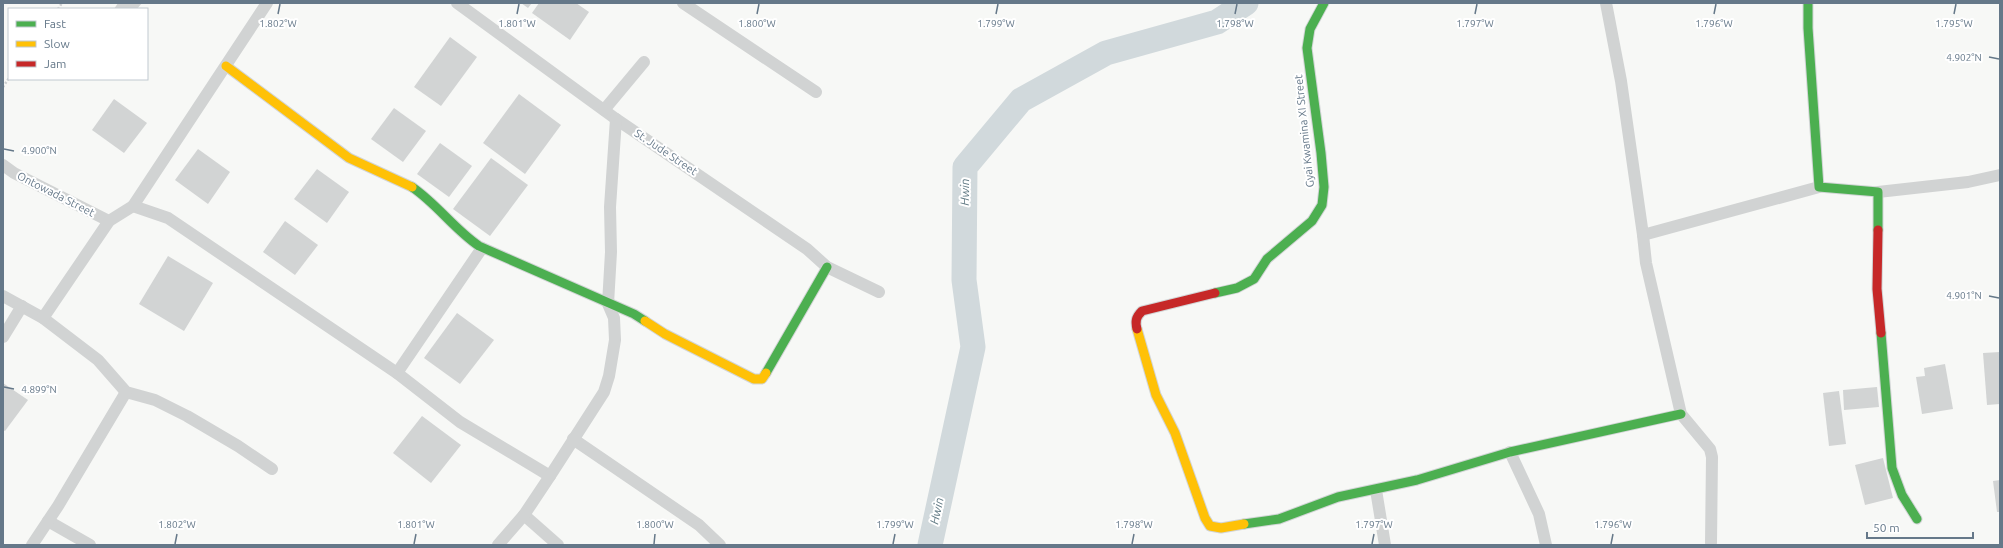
<svg xmlns="http://www.w3.org/2000/svg" width="2003" height="548" font-family="Ubuntu,sans-serif">
<rect width="100%" height="100%" fill="#f7f8f6"/>
<g fill="none" stroke-linecap="round" stroke-linejoin="round">
<!-- river -->
<path stroke="#d1d9dc" stroke-width="25" d="M930,545L973,347L964,280L965,167L1021,100L1106,53L1217,22L1246,3"/>
</g>
<!-- building -->
<g fill="#d2d4d4">
<path d="M118,3H142L137,9H114Z"/>
<path d="M521,3H532L528,8Z"/>
<path d="M539,3H576L589,12L570,40L532,13Z"/>
<path d="M450,37L477,57L441,106L414,87Z"/>
<path d="M519,94L561,125L525,174L483,143Z"/>
<path d="M114,99L147,123L124,153L92,130Z"/>
<path d="M394,108L426,131L403,162L371,139Z"/>
<path d="M440,143L472,166L449,197L417,174Z"/>
<path d="M198,149L230,172L208,204L175,180Z"/>
<path d="M491,158L528,185L490,236L453,209Z"/>
<path d="M317,169L349,192L327,223L294,199Z"/>
<path d="M285,221L318,245L295,275L263,252Z"/>
<path d="M168,256L213,283L184,331L139,304Z"/>
<path d="M457,313L494,340L460,384L424,358Z"/>
<path d="M2000,352V404L1987,405L1983,353Z"/>
<path d="M1945,364L1953,409L1922,414L1916,377L1925,376L1924,368Z"/>
<path d="M3,383L28,400L5,431L3,430Z"/>
<path d="M1877,387L1879,407L1844,410L1843,390Z"/>
<path d="M1839,391L1846,444L1829,446L1823,393Z"/>
<path d="M422,416L461,445L431,483L393,453Z"/>
<path d="M1883,458L1893,498L1865,505L1855,465Z"/>
<path d="M2000,480V512H1997L1993,481Z"/>
</g>
<g fill="none" stroke-linecap="round" stroke-linejoin="round">
<!-- fast casing -->
<g stroke="#d2d5d6" stroke-width="11">
<g id="fast">
<path d="M1808,3V28L1819,187L1878,192V230"/>
<path d="M412,187C437,204 454,229 479,246L634,314L645,321"/>
<path d="M1215,293L1237,288L1254,279L1267,259L1312,221L1322,205L1324,187L1321,153L1307,48L1310,29L1324,3"/>
<path d="M1881,333L1892,468L1902,495L1917,519"/>
<path d="M766,373L827,267"/>
<path d="M1244,524L1279,519L1338,497L1417,480L1510,452L1681,414"/>
</g>
</g>
<!-- slow casing -->
<g stroke="#d2d5d6" stroke-width="11">
<g id="slow">
<path d="M226,66L349,158L412,187"/>
<path d="M645,321L665,334L754,379H762L766,373"/>
<path d="M1137,329L1156,395L1175,433L1205,518L1210,526L1221,528L1244,524"/>
</g>
</g>
<!-- jam casing -->
<g stroke="#d2d5d6" stroke-width="11">
<g id="jam">
<path d="M1878,230L1877,289L1881,333"/>
<path d="M1137,329C1135,321 1136,317 1142,311L1215,293"/>
</g>
</g>
<!-- path -->
<g stroke="#cdcfd0" stroke-width="2.5" stroke-dasharray="2 2" stroke-linecap="butt">
<path d="M58,9L62,3"/>
<path d="M3,87L9,78"/>
</g>
<!-- street -->
<g stroke="#d1d3d3" stroke-width="12">
<path d="M457,3L616,119L807,249L827,267L879,292"/>
<path d="M683,3L816,92"/>
<path d="M1606,3L1621,81L1643,235"/>
<path d="M604,110L644,62"/>
<path d="M3,165L14,173L109,221"/>
<path d="M1878,192L1968,182L2000,175"/>
<path d="M133,206L168,218L397,373L460,422L550,476"/>
<path d="M3,296L43,318L98,360L126,392L155,400L187,416L238,446L272,469"/>
<path d="M43,318L109,221L133,206L267,3"/>
<path d="M3,337L22,306"/>
<path d="M397,373L482,248"/>
<path d="M573,439L699,525L720,545"/>
<path d="M1510,452L1539,514L1546,545"/>
<path d="M1376,490L1385,545"/>
<path d="M524,515L558,545"/>
<path d="M48,521L90,545"/>
<path d="M1711,543L1712,457L1710,449L1681,414L1646,263L1643,235L1819,187"/>
<path d="M32,545L58,506L126,392"/>
<path d="M498,545L524,515L550,476L604,392L609,376L615,340L614,318L608,304L611,252L610,207L616,119"/>
</g>
<!-- fast -->
<use href="#fast" stroke="#4caf50" stroke-width="9"/>
<!-- slow -->
<use href="#slow" stroke="#ffc107" stroke-width="9"/>
<!-- jam -->
<use href="#jam" stroke="#c62828" stroke-width="9"/>
</g>
<!-- ticks -->
<path fill="none" stroke="#657889" stroke-width="1.5" d="M278,14L280,4M517,14L519,4M757,14L759,4M996,14L998,4M1235,14L1237,4M1475,14L1477,4M1714,14L1716,4M1954,14L1956,4M1989,57L1999,59M4,149L14,151M1989,296L1999,298M4,387L14,389M175,544L177,534M414,544L416,534M654,544L655,534M893,544L895,534M1132,544L1134,534M1372,544L1374,534M1611,544L1613,534"/>
<g text-anchor="middle" stroke-width="4" stroke-linejoin="round" paint-order="stroke">
<!-- street labels -->
<g font-size="11" fill="#657889" stroke="#fff">
<text transform="translate(1304 131) rotate(-96)" y="4">Gyai Kwamina XI Street</text>
<text transform="translate(666 152) rotate(34)" y="4">St. Jude Street</text>
<text transform="translate(56 194) rotate(27)" y="4">Ontowada Street</text>
</g>
<!-- water labels -->
<g font-size="12" font-style="italic" fill="#617a84" stroke="#fff">
<text transform="translate(965 192) rotate(-89)" y="4">Hwin</text>
<text transform="translate(937 511) rotate(-78)" y="4">Hwin</text>
</g>
</g>
<g font-size="10" text-anchor="middle" fill="#657889" stroke="#fff" stroke-width="4" stroke-linejoin="round" paint-order="stroke">
<text x="278" y="27">1.802°W</text>
<text x="517" y="27">1.801°W</text>
<text x="757" y="27">1.800°W</text>
<text x="996" y="27">1.799°W</text>
<text x="1235" y="27">1.798°W</text>
<text x="1475" y="27">1.797°W</text>
<text x="1714" y="27">1.796°W</text>
<text x="1954" y="27">1.795°W</text>
<text x="1964" y="61">4.902°N</text>
<text x="39" y="154">4.900°N</text>
<text x="1964" y="299">4.901°N</text>
<text x="39" y="393">4.899°N</text>
<text x="177" y="528">1.802°W</text>
<text x="416" y="528">1.801°W</text>
<text x="655" y="528">1.800°W</text>
<text x="895" y="528">1.799°W</text>
<text x="1134" y="528">1.798°W</text>
<text x="1374" y="528">1.797°W</text>
<text x="1613" y="528">1.796°W</text>
</g>
<!-- border -->
<rect width="2003" height="548" fill="none" stroke="#657889" stroke-width="8"/>
<!-- legend -->
<rect x="8" y="8" width="140" height="72" fill="#ffffff" stroke="#c1c9d0"/>
<rect x="16" y="21" width="20" height="6" fill="#4caf50" stroke="#c1c9d0"/>
<text x="44" y="28" font-size="12" fill="#657889">Fast</text>
<rect x="16" y="41" width="20" height="6" fill="#ffc107" stroke="#c1c9d0"/>
<text x="44" y="48" font-size="12" fill="#657889">Slow</text>
<rect x="16" y="61" width="20" height="6" fill="#c62828" stroke="#c1c9d0"/>
<text x="44" y="68" font-size="12" fill="#657889">Jam</text>
<!-- scale -->
<path d="M1867 532v6h106v-6" fill="none" stroke="#657889" stroke-width="2"/>
<text x="1873" y="532" font-size="12" fill="#657889" stroke="#ffffff" stroke-width="3" paint-order="stroke">50 m</text>
</svg>
